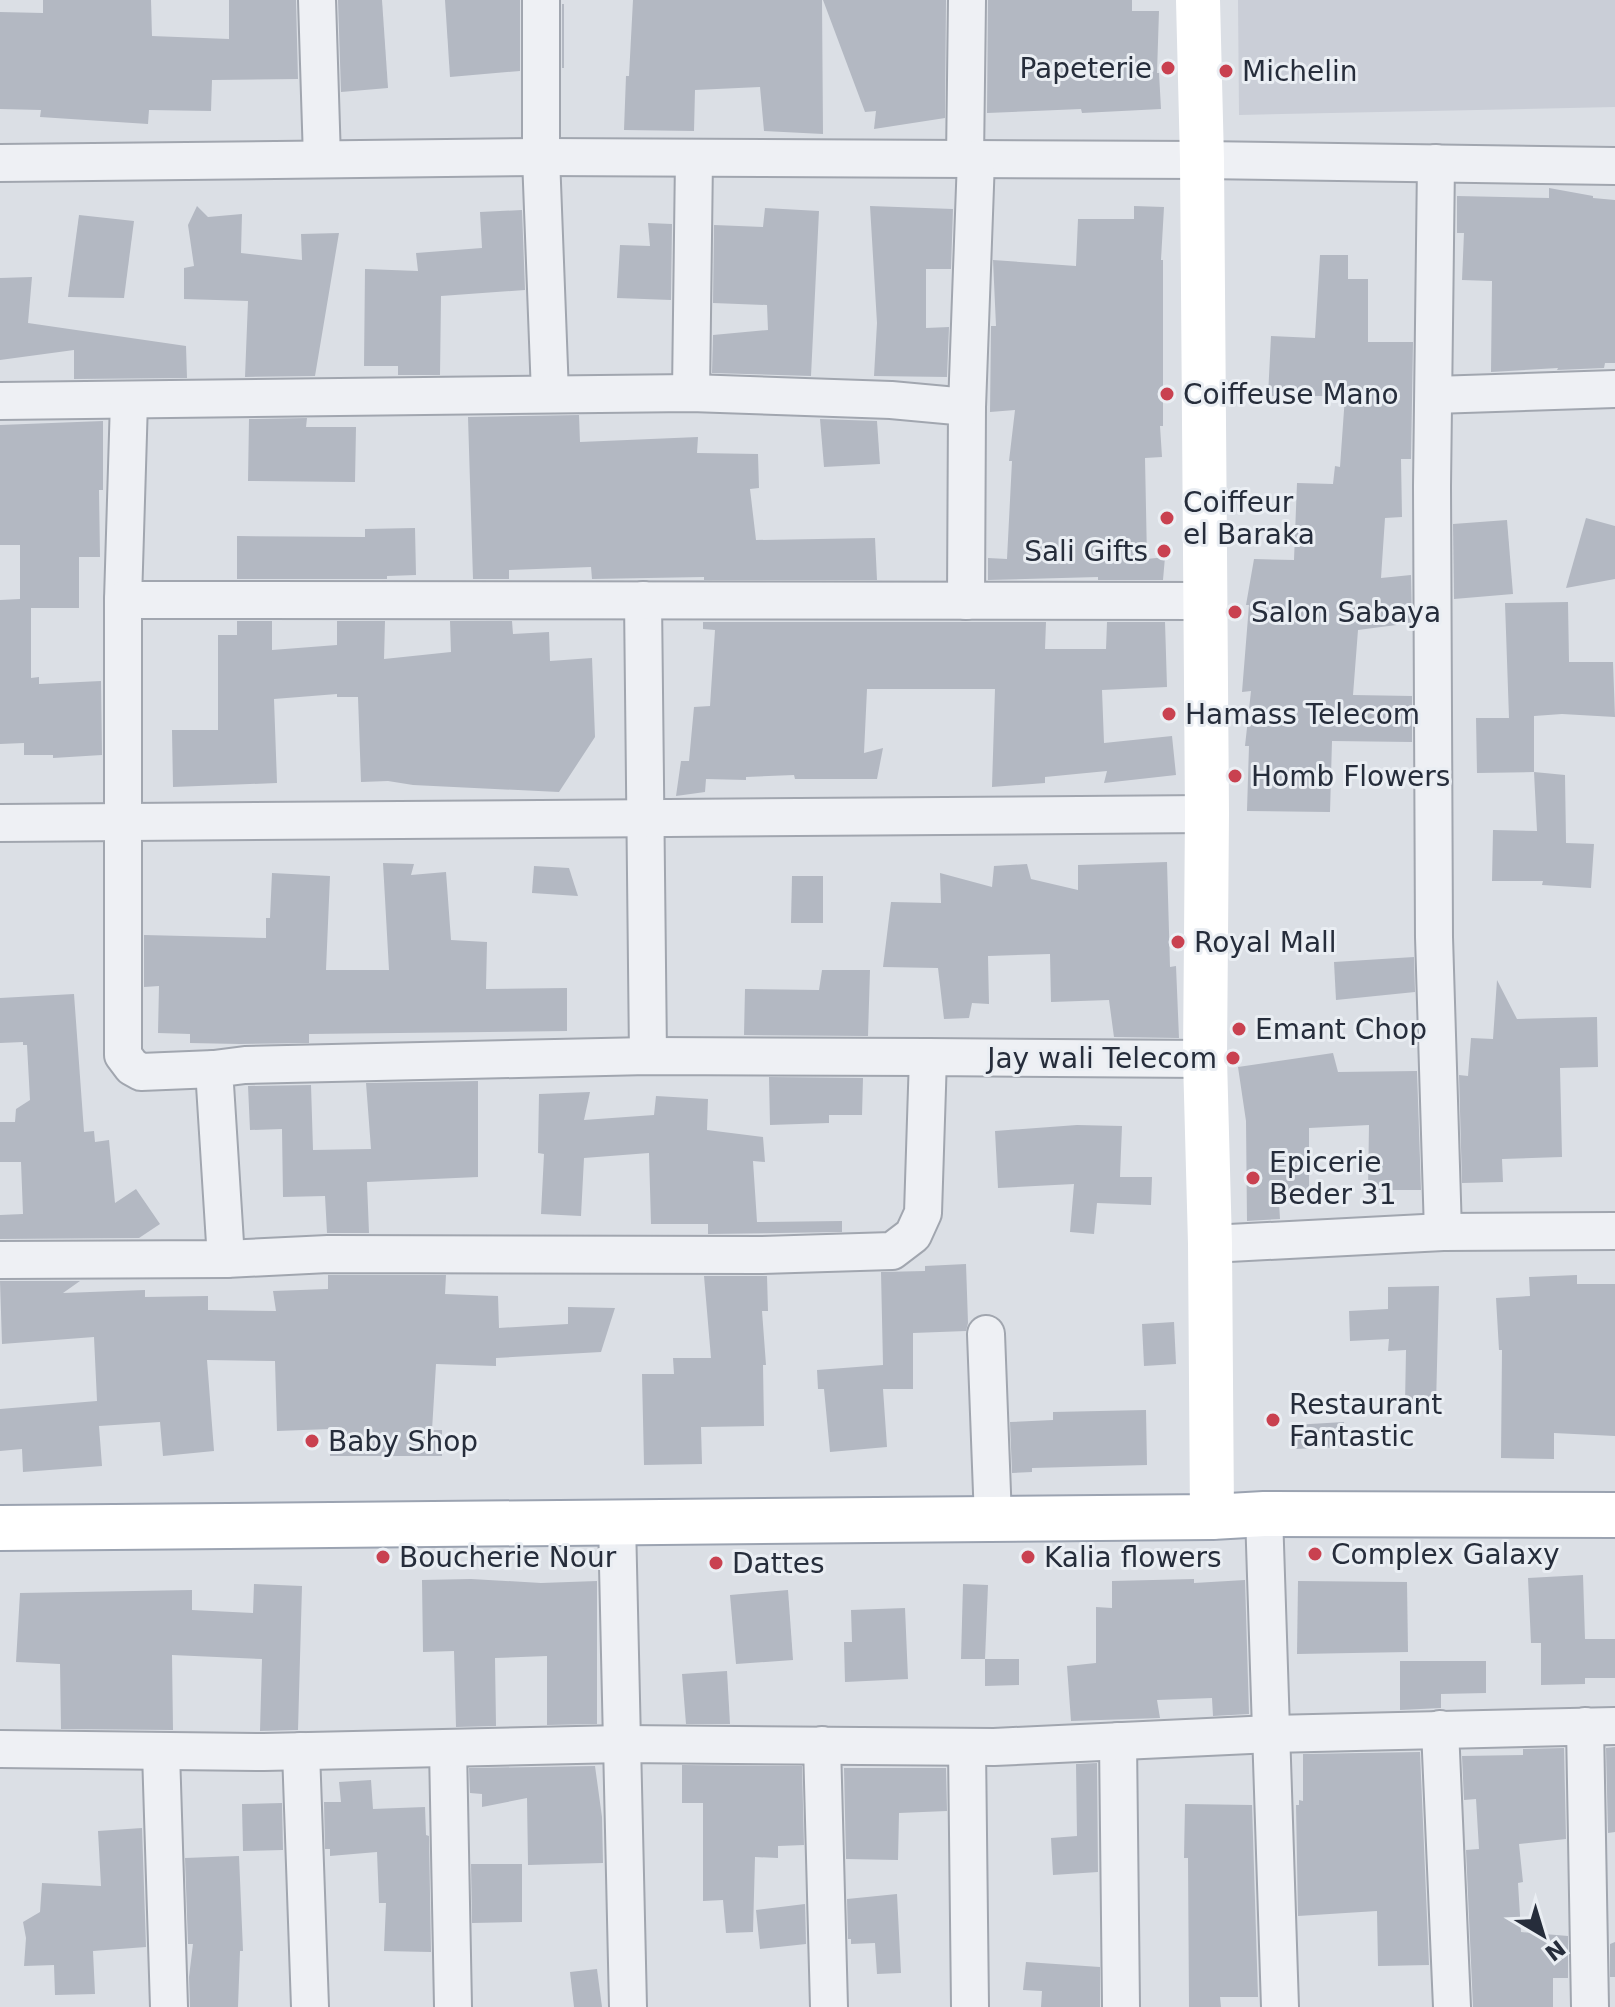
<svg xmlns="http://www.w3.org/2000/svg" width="1615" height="2007" font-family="'DejaVu Sans',sans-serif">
<rect width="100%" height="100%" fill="#dbdfe5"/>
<!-- built -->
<path fill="#caced7" d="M1238,0H1615V107L1239,115Z"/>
<!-- building -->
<g fill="#b3b8c2">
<path d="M43,0H151L152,36L229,39V0H296L298,79L212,80L211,111L149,110L148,124L40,117L41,110L0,109V12L43,13Z"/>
<path d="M338,0H382L388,88L341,92Z"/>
<path d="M445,0H520V71L450,77Z"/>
<path d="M633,0H822L823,134L764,131L760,87L695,90L694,131L624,130L626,76H629Z"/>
<path d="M823,0H946L945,118L874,129L876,111L865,112Z"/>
<path d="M988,0H1132V11H1159L1157,73H1159L1161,109L1082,113L1081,109L987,113Z"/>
<rect x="562" y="4" width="2" height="64"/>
<path d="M1549,188L1593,196V198L1615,200V363H1605L1604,368L1557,370L1558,368L1491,372L1492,281L1462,280L1464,233H1457V196L1549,198Z"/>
<path d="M197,206L208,217L242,214L241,253L302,260L301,234L339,233L315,376L245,377L248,301L184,299V268L194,266L188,225Z"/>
<path d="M870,206L953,209L951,269H926V328L949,327L947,377L874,376L877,323Z"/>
<path d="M1134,206L1164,207L1161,260H1163V426H1160L1162,457L1145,458L1147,559L1165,557L1163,580H1098V577L988,580V558L1007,559L1012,461H1009L1015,410L990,412L991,326H996L993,260L1076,266L1078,219H1134Z"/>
<path d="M765,208L819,211L811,376L712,373L713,335L768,330L767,305L713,303L714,225L763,227Z"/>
<path d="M522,210L525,290L441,296L440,375H398V366H364L365,269L418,271L416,253L482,248L480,212Z"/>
<path d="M79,215L134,221L124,298L68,297Z"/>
<path d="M648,223L672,224L671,300L617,298L620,245L650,246Z"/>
<path d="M1320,255H1348V279H1368V342H1413L1411,459H1401L1402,517L1385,518L1381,578L1411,575L1412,623L1358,630L1353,695L1412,696V742L1332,741L1330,812L1247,811L1249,746H1245L1251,691L1242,692L1249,605H1246L1254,559L1294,560L1297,483L1333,484L1335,466L1340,467L1345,396H1268L1271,336L1315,338Z"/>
<path d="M32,277L28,323L186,346L187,378L74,379V350L0,360V278Z"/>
<path d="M579,415L580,442L698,437L697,453L758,454L759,488L750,489L756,540L875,538L877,580H704V577L592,579L591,567L509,570V579H473L468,417Z"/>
<path d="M307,418L306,427H356L355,482L248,481L249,419Z"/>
<path d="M820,419L877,421L880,464L824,467Z"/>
<path d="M103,421V490H99L100,557H79V608H31V678L39,677V684L101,681L102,755L53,758V755H24V743L0,744V600L20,599V545H0V425Z"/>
<path d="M1586,518L1615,526V579L1566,588Z"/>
<path d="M1507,520L1513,594L1454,599L1453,524Z"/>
<path d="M415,528L416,575L387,576V579H237V536L365,537V529Z"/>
<path d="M1568,602L1569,662H1613L1615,717L1562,714L1534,716V772L1477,773L1476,718H1509L1505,603Z"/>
<path d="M237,621H272V650L337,645V621H385L384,659L451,652L450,621H512L513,634L549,632L550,661L592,658L595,737L559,792L413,785L388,781L361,782L358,697H337V694L274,699L277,783L173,787L172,730H218V635H237Z"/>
<path d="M703,622H1046L1045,649H1106L1107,622H1165L1167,687L1102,690L1104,743L1172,736L1176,775L1104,783L1107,771L1045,777V783L992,787L995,689H867L864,753L883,748L877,779H795L794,775L746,777V780L706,779L705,792L676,796L681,761H689L694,707L710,706L715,630L703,629Z"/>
<path d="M1534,772L1565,775L1566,843L1594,844L1591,888L1542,885L1543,881H1492L1493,830L1537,831Z"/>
<path d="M1167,862L1170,967L1176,966L1179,1038L1114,1037L1109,1000L1051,1002L1050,954L988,956L989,1004L972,1003L969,1018L944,1019L938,968L883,967L891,902L941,903L940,873L992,887L994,866L1027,864L1031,879L1078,890V865Z"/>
<path d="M383,863L414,864L411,875L446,872L451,940L487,942L486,989L567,988V1031L309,1034V1043L240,1044L190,1043V1034L158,1033L159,986L144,987V935L266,938V918H270L272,873L330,876L326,970H389Z"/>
<path d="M534,866L569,868L578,896L532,893Z"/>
<path d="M792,876H823V923H791Z"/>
<path d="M1414,957L1415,992L1336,1000L1334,962Z"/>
<path d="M822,970H870L868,1036L744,1035L745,989L819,990Z"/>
<path d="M1497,980L1517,1019L1597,1017L1598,1067L1560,1068L1562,1157L1502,1159L1503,1182L1462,1183L1459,1075L1468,1076L1471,1038L1493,1039Z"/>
<path d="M74,994L84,1132L94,1131L95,1142L109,1140L115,1203L136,1189L160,1224L139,1238L0,1239V1215L23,1214L21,1162H0V1122H15L16,1109L30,1100L27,1045H23V1042L0,1043V998Z"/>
<path d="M1333,1053L1338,1072L1417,1071L1421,1190H1368L1369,1125L1309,1128V1201L1279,1202L1280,1219L1247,1221L1246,1121L1238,1067Z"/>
<path d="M769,1077L863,1078L862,1115H829V1123L770,1125Z"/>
<path d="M478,1081V1177L367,1182L369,1233H327L325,1196L283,1197L282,1129L250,1130L248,1086L311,1085L313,1150L371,1149L366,1083Z"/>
<path d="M590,1092L584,1120L654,1115L656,1096L708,1099L707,1130L763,1137L765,1162L753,1161L757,1222L842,1221V1232L708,1234V1224H651L649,1153L584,1158L581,1216L541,1214L544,1154L538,1153L539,1094Z"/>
<path d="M1077,1125L1122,1126L1120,1177H1152L1151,1205L1097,1203L1094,1234L1070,1232L1074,1184L998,1188L995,1131Z"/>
<path d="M966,1264L968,1323L966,1331L913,1333V1389H883L887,1447L830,1452L824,1389H818L817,1370L883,1365L881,1272L925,1271V1266Z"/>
<path d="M328,1275H446L445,1294L498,1296L499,1328L568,1324V1307L615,1308L601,1352L496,1358V1366L436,1364L432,1430H442V1456H330V1429L277,1431L275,1361L207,1360L214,1451L163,1456L160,1422L99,1426L102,1466L23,1472L22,1449L0,1451V1409L97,1401L94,1337L2,1344L0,1281H80L63,1293L145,1290V1297L208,1296V1310L276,1311L273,1291L328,1289Z"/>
<path d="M1577,1275V1284H1615V1436L1554,1433V1459L1501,1458L1502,1350H1499L1496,1298L1530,1296L1529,1277Z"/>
<path d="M704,1276H767L768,1311H762L766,1365H763L764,1426L701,1427L702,1464L644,1465L642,1374H674L673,1358H711Z"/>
<path d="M1439,1286L1436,1405L1405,1404L1406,1350L1388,1351L1389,1339L1350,1341L1349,1311L1388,1309V1287Z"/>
<path d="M1174,1322L1176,1364L1144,1366L1142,1324Z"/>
<path d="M1146,1410L1147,1465L1032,1468V1472L1012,1473L1010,1422L1053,1420V1412Z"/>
<path d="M1344,1422L1346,1447L1294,1449L1293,1425Z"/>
<path d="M1583,1575L1585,1639H1615V1678H1585V1684L1541,1685V1643H1531L1528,1578Z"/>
<path d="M471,1579L541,1583L597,1581V1724L547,1725V1656L495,1658L496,1726L456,1727L454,1651L423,1652L422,1580Z"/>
<path d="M1194,1579V1583L1245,1580L1249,1714L1213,1716L1212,1698L1157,1700L1160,1718L1071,1721L1067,1666L1096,1663V1607L1112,1608V1581Z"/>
<path d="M1298,1581L1407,1582L1408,1652L1297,1654Z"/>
<path d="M254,1584L302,1586L298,1730L260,1731L262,1659L172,1655L173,1730L61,1729L60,1664L16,1662L20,1593L192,1590V1610L253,1613Z"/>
<path d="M963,1584L988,1585L985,1659H961Z"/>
<path d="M788,1590L793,1660L736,1664L730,1595Z"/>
<path d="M905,1608L908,1679L845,1682L844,1642H852L851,1610Z"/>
<path d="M985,1659H1019V1685L985,1686Z"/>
<path d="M1400,1661H1486V1693L1441,1694V1708L1400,1710Z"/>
<path d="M727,1671L730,1724H686L682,1674Z"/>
<path d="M1615,1747V1832L1608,1833L1606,1748Z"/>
<path d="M1564,1748L1566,1839L1519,1844L1523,1882L1518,1883L1521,1932L1568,1936V1978H1553V2007H1473L1466,1850L1479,1849L1476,1799L1464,1800L1462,1756L1523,1755V1749Z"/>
<path d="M1420,1752L1429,1965L1378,1966L1377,1911L1298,1916L1296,1805H1299V1800L1303,1801V1754Z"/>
<path d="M1097,1763L1098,1872L1053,1875L1051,1838L1077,1836L1076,1764Z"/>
<path d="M682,1765L802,1766L804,1845L778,1846V1858L755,1857L753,1932L726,1933L723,1900L703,1901V1803H682Z"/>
<path d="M595,1766L602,1817L603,1863L528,1865L527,1798L482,1807V1794L470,1793L469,1768Z"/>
<path d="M844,1768H946L947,1811L899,1813L898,1860L846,1859Z"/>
<path d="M371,1780L373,1809L425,1807L426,1835L429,1836L431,1952L384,1951L386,1903H379L377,1852L330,1856V1849H325L324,1802H341L339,1782Z"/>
<path d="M282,1803L283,1850L243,1851L242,1804Z"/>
<path d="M1185,1804L1252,1805L1258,1997H1220L1221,2007H1189L1188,1858H1184Z"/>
<path d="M142,1828L146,1947L93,1951L95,1994L55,1995L54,1965L24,1966L26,1938L23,1922L40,1912L42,1883L101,1886L98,1831Z"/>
<path d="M239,1856L243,1951H240L238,2007H190L189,1977L193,1944H188L185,1858Z"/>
<path d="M471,1864H522V1922L472,1923Z"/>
<path d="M897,1894L901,1973L877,1974L875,1943L851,1944V1939H848L847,1899Z"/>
<path d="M805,1904L806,1944L760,1949L756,1910Z"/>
<path d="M1615,1942V1977H1610V1944Z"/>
<path d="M1026,1962L1100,1967V2007H1041L1042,1991L1023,1990Z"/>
<path d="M597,1969L602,2007H574L570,1972Z"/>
</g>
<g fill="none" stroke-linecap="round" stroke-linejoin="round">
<!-- street casing -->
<g stroke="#a1a6af" stroke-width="40">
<g id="street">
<path d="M317,0L322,159"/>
<path d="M541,0V157L550,394"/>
<path d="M965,160L967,0"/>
<path d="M0,163L541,157L1202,160L1615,166"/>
<path d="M1436,163L1432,486L1434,937L1443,1232"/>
<path d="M691,393L694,158"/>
<path d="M1434,395L1615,389"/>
<path d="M0,401L691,393L891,400L967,407L966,601"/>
<path d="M967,407L976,159"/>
<path d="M123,600L129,401"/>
<path d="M643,600L648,1056"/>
<path d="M0,823L1207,814"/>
<path d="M214,1069L141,1072L132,1067L123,1055V600L1206,601"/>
<path d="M1210,1244L1443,1232L1615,1231"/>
<path d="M226,1259L214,1069L245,1065L648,1056L928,1057"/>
<path d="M0,1260L226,1259L328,1254L762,1255L892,1251L913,1235L923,1213L928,1057L1205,1059"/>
<path d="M986,1334L993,1519"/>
<path d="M1264,1514L1280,2007"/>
<path d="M617,1522L628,2007"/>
<path d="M1585,1726L1590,2007"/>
<path d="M1440,1729L1452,2007"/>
<path d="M1118,1741L1121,2007"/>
<path d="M822,1745L829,2007"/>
<path d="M967,1747L970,2007"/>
<path d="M448,1748L453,2007"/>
<path d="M0,1749L264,1752L622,1744L994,1747L1271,1734L1615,1726"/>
<path d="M301,1751L310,2007"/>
<path d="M161,1752L169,2007"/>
</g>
</g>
<!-- primary casing -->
<g stroke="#9ba3b1" stroke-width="48">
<path id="primary" d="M0,1528L1212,1517L1264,1514L1615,1515"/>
</g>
<!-- street -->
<use href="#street" stroke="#eef0f4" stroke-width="36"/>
<!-- secondary -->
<path stroke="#fff" stroke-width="44" d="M1198,0L1202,160L1207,814L1205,1059L1210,1244L1212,1517"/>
<!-- primary -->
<use href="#primary" stroke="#fff" stroke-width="44"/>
</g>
<!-- markers -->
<g fill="#c94150" stroke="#eaeef3" stroke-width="3">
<circle cx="1168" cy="68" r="8"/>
<circle cx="1226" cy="71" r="8"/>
<circle cx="1167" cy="394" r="8"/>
<circle cx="1167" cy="518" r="8"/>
<circle cx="1164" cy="551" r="8"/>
<circle cx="1235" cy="612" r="8"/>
<circle cx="1169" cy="714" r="8"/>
<circle cx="1235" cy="776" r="8"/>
<circle cx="1178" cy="942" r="8"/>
<circle cx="1239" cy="1029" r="8"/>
<circle cx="1233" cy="1058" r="8"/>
<circle cx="1253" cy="1178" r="8"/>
<circle cx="1273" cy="1420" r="8"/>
<circle cx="312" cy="1441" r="8"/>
<circle cx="1315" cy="1554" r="8"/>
<circle cx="383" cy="1557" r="8"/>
<circle cx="1028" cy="1557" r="8"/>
<circle cx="716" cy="1563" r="8"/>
</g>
<g text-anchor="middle" stroke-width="6" stroke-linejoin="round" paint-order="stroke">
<!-- poi labels -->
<g font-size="28" fill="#262d3b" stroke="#eaeef3" text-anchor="start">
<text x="1152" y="78" text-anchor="end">Papeterie</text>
<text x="1242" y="81">Michelin</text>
<text x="1183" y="404">Coiffeuse Mano</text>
<text x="1183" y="512">Coiffeur<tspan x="1183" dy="32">el Baraka</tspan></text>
<text x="1148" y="561" text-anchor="end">Sali Gifts</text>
<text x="1251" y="622">Salon Sabaya</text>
<text x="1185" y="724">Hamass Telecom</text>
<text x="1251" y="786">Homb Flowers</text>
<text x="1194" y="952">Royal Mall</text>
<text x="1255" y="1039">Emant Chop</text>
<text x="1217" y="1068" text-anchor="end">Jay wali Telecom</text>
<text x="1269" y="1172">Epicerie<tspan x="1269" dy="32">Beder 31</tspan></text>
<text x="1289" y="1414">Restaurant<tspan x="1289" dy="32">Fantastic</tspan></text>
<text x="328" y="1451">Baby Shop</text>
<text x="1331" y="1564">Complex Galaxy</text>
<text x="399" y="1567">Boucherie Nour</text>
<text x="1044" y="1567">Kalia flowers</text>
<text x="732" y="1573">Dattes</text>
</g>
</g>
<!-- north arrow -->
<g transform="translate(1543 1935) rotate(142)" stroke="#eaeef3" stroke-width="6" paint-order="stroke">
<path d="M0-6L14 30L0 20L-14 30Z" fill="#262d3b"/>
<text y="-12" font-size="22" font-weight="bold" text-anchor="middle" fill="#262d3b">N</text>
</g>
</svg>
